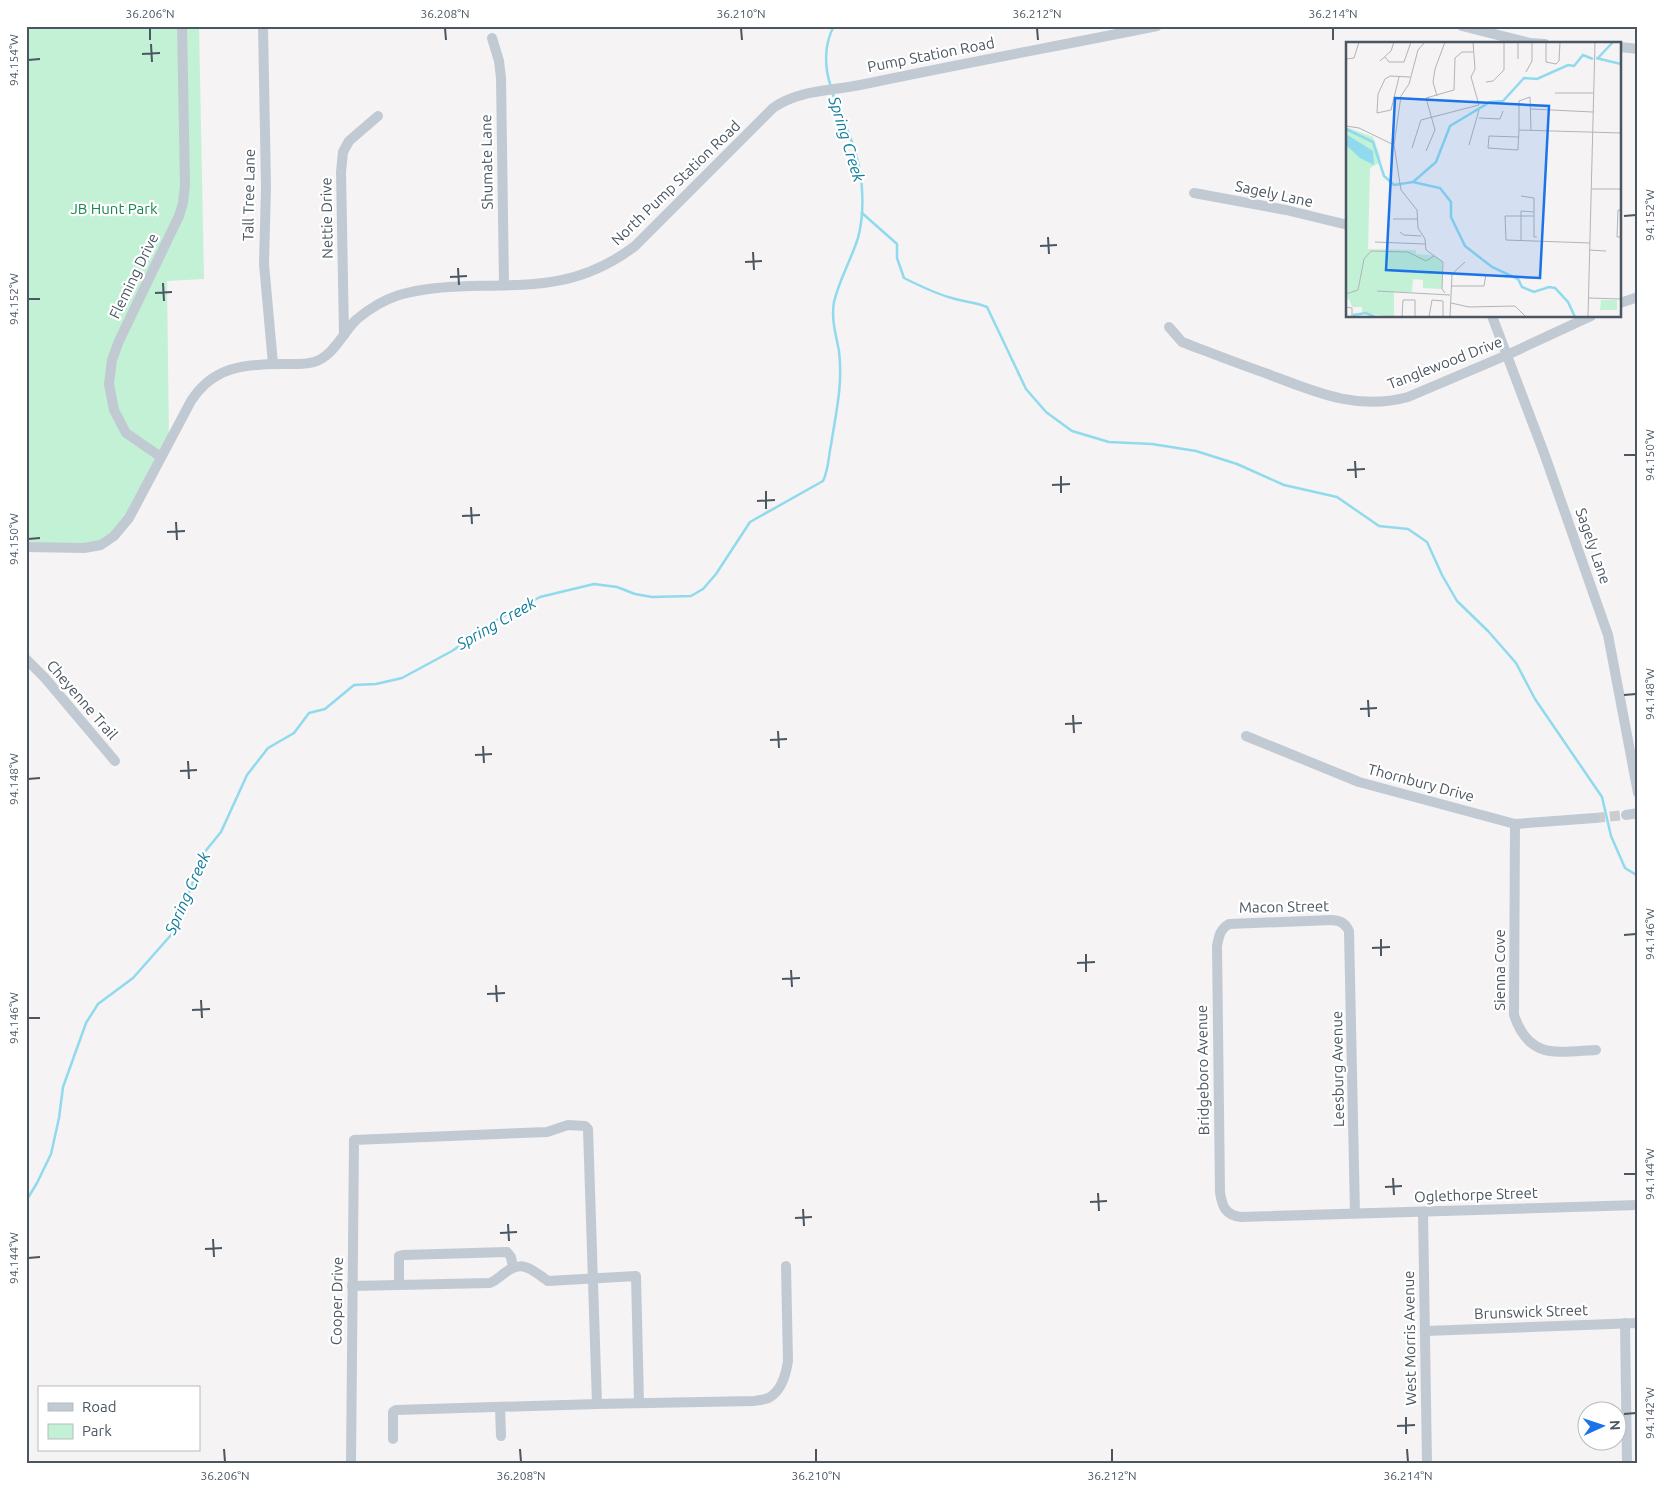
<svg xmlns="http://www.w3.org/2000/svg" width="1664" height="1489" font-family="Ubuntu,sans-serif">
<rect width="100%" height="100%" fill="#f5f3f3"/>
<!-- green -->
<path fill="#c3f1d5" d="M26,26H199L204,279L167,281L169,442L129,518L101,545L26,547Z"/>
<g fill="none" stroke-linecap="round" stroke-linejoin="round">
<!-- stream -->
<g stroke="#90daee" stroke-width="2.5">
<path d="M831,87C824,67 824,44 834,26"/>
<path d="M862,213L897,244V258L904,278C920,286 936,294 952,298C964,302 975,302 987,307L1026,389L1046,412L1072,431L1109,442L1152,444L1196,451L1237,464L1284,485L1337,497L1379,526L1408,529L1427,542L1442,575L1457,601L1488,631L1516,663L1535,699L1602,797L1611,836L1625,868L1638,876"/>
<path d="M26,1201L37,1183L51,1154L59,1118L63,1087L86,1023L98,1004L133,978L171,935L181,915L203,854L221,832L247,775L268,748L294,733L309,713L325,709L354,685L376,684L402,678L452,651L500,618L540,597L594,584L617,587L635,594L652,597L691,596L703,589L716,574L750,522L823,481C829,468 828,459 831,445C836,412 843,385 839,351C836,335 831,319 834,302C839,280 851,260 858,238C862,223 863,205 862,190C861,155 844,123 832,92"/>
</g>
<!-- minor-tunnel -->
<path stroke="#caccce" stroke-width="10" stroke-dasharray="10 5" stroke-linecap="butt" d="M1595,818L1626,815"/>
<!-- minor -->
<g stroke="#c1cad2" stroke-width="10">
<path d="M263,26L266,187L264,264L273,364"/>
<path d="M1462,26L1530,43L1545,44"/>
<path d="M492,38L499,61L501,78L504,285"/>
<path d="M1620,47L1638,49"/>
<path d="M1194,193L1286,210L1348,225"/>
<path d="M1620,303L1638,297"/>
<path d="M1492,316L1544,453L1608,635L1638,793"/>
<path d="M1169,327L1182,342C1211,353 1239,364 1268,374C1315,392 1357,411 1408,397L1507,355L1591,316"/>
<path d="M344,335L341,172L343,152L349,141L378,116"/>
<path d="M161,457L126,433L114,410L109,384L112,360L119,341L179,216L183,203L185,185L182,26"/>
<path d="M26,547L84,548L101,545L114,536L129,518L191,401C213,367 243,364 281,364C292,364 304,365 314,362C334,356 343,332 357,319C369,309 384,300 399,295C423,288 446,287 470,286C535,285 581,287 635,246L773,108C798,90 830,91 860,85C959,64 1058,46 1157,26"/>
<path d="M26,659L45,678L115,761"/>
<path d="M1246,736L1359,782L1515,824L1595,818"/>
<path d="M1626,815L1638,813"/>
<path d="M1515,824L1514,1015C1529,1060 1557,1052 1596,1050"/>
<path d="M1423,1212L1427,1463"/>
<path d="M1355,1214L1349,931C1345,923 1341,921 1332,920L1229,924C1220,929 1219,936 1217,946L1220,1192C1222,1206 1225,1215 1241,1217L1638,1205"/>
<path d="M399,1285V1256L403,1255L507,1252L511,1257L513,1267"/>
<path d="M352,1286L490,1283C497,1280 500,1276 506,1272C524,1259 533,1271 548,1281L636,1276L639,1403"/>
<path d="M1625,1323L1627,1463"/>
<path d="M1426,1331L1638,1323"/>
<path d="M597,1404L754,1401C758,1400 766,1400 770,1397C782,1390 786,1374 788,1361L786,1266"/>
<path d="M500,1407L501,1436"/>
<path d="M351,1463L354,1140L547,1132L568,1125L585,1126L588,1129L597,1404L396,1410L393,1412V1439"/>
</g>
</g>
<!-- ticks -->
<path fill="none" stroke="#4a5661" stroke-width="2" d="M150,28V40M445,28L446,40M741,28L742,40M1037,28L1038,40M1333,28V40M151,44L152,62M142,54L160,53M28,60L40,59M1624,216L1636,215M1048,237L1049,254M1040,246L1057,245M753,252L754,270M745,262L762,261M458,268L459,285M450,277L467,276M163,283L164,301M155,293L172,292M28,299H40M1624,455H1636M1355,461L1356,478M1347,470L1365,469M1061,476V493M1052,485L1070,484M766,491V509M757,501L775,500M471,507L472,524M462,516L480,515M176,522L177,540M167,532L185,531M28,539L40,538M1624,695L1636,694M1368,700L1369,717M1360,709L1377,708M1073,715L1074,733M1065,724L1082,723M778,731L779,748M770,740L787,739M483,746L484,763M475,755L492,754M188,761L189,779M180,771L197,770M28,779L40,778M1624,935L1636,934M1381,939V956M1372,948L1390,947M1086,954V972M1077,963L1095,962M791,970L792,987M782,979L800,978M496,985L497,1002M487,994L505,993M201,1000L202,1018M192,1010L210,1009M28,1018H40M1624,1174H1636M1393,1178L1394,1195M1385,1187L1402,1186M1098,1193L1099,1211M1090,1202L1107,1201M803,1209L804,1226M795,1218L812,1217M508,1224L509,1241M500,1233L517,1232M213,1239L214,1257M205,1249L222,1248M28,1258L40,1257M1624,1414L1636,1413M1406,1417V1434M1397,1426L1415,1425M224,1449L225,1462M520,1449L521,1462M816,1449V1462M1112,1449V1462M1407,1449L1408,1462"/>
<g text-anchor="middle" stroke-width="4.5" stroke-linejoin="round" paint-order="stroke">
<!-- street labels -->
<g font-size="15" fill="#4a5661" stroke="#fff">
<text transform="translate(931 55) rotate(-11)" y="5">Pump Station Road</text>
<text transform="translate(487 162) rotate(-91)" y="5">Shumate Lane</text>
<text transform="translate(676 183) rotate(-44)" y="5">North Pump Station Road</text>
<text transform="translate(1274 194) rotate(12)" y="5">Sagely Lane</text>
<text transform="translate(249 195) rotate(-89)" y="5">Tall Tree Lane</text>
<text transform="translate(327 218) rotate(-91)" y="5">Nettie Drive</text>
<text transform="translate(134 276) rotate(-64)" y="5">Fleming Drive</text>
<text transform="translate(1445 363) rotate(-21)" y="5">Tanglewood Drive</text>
<text transform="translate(1593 546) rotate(71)" y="5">Sagely Lane</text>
<text transform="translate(82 700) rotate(49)" y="5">Cheyenne Trail</text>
<text transform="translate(1421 783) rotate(15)" y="5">Thornbury Drive</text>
<text transform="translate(1284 907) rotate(-1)" y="5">Macon Street</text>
<text transform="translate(1500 970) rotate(-90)" y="5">Sienna Cove</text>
<text transform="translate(1338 1069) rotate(-91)" y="5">Leesburg Avenue</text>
<text transform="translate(1203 1070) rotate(-91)" y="5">Bridgeboro Avenue</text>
<text transform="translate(1476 1195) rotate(-2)" y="5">Oglethorpe Street</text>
<text transform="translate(337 1301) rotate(-89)" y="5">Cooper Drive</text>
<text transform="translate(1531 1312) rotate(-2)" y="5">Brunswick Street</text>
<text transform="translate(1410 1338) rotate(-91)" y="5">West Morris Avenue</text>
</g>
<!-- park labels -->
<g font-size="15" fill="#17864f" stroke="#fff">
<text x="114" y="214">JB Hunt Park</text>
</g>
<!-- water labels -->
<g font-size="16" font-style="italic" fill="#0c7c9b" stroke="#fff">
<text transform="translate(847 139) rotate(73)" y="6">Spring Creek</text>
<text transform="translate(496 623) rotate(-30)" y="6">Spring Creek</text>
<text transform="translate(187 893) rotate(-66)" y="6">Spring Creek</text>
</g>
</g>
<!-- overview -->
<g transform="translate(1346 42)">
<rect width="275" height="275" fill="#f5f3f3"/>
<path d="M0,85L27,95L34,114L33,121L24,126L22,207L70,208V212L87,213L96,219V247L77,246V238L67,237L66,250H48V275L16,271V265H6L3,257L0,258ZM255,258H271V268H254Z" fill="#c3f1d5"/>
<path d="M0,92L27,109L28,123L14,116L0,103Z" fill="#90daee"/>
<path fill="none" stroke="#90daee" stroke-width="2.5" d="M250,16L275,22M252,16L267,0M0,87L27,100L38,134L48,143L67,140L94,146L105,160V175L119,204L146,225L172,237L176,245L188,250L203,245L209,246L222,260L229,275M67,140L90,120L104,84L144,60L157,59L178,36L191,37L222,23L228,24L237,13L247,17M7,273L20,271L29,275"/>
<path fill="none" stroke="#b1b4b9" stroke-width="1" d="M79,0L72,8L63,42L55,54L48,103L55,148L71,168L72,186L79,197L80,208L97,220L96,247L99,251M127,0L129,27L125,35L133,63M200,0V20L210,22L213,19L214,0M39,15L43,20H58L65,0M0,17L8,16L13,0M172,17V0M34,19L45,9L48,0M180,30L186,19V0M53,35L45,68L31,71L32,52L39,37L44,34L64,35M140,40L147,39L158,28V0M209,51H247M91,54L87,40L89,27L99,0M185,67L247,70M133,76L154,77L157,69M0,84L13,86L48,103M173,88L275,91M173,95L143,94L142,106L172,108V106L173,88V59L184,55L185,88M123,103L133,68M66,106L75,78L133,63M80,109L89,88L80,56L108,48L109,16L116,10H127M246,147H275M175,154L188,156V174M275,168H272L271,195H275M47,177H72M54,190L58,193L75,194M191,195H188V174H159L160,198L244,201M175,199V169L188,170M29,200L79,202M243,208L260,209M106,244H138L140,232M31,249L104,253M0,252L12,248L18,217L25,209L62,210L80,219L88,214M242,256L275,257M105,261L123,265L169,264L180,275M0,265L6,266V275M56,275L57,258H69V275M83,275L86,258L97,259V275M104,275L106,232L119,220M242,275L249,0"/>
<path fill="#1a73e8" fill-opacity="0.15" stroke="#1a73e8" stroke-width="2.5" d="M49,56L203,64L194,236L40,228Z"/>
<rect width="275" height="275" fill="none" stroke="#4a5661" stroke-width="2.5"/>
</g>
<!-- border -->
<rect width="1664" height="1489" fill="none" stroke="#ffffff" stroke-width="55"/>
<!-- legend -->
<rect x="38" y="1386" width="162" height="65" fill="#ffffff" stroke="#b7bbc0"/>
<rect x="48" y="1403" width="25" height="8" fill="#c1cad2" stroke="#b7bbc0"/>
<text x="82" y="1412" font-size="15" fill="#4a5661">Road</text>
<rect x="48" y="1424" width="25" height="15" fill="#c3f1d5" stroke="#b7bbc0"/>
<text x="82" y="1436" font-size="15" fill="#4a5661">Park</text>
<!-- north arrow -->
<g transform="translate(1602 1426) rotate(87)"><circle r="24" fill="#ffffff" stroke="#b7bbc0"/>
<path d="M0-4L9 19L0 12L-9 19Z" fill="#1a73e8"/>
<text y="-8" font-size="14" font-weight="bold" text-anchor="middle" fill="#4a5661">N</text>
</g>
<rect x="28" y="28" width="1608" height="1434" fill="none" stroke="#4a5661" stroke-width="2"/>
<g font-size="12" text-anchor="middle" fill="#4a5661">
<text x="150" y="18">36.206°N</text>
<text x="445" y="18">36.208°N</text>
<text x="741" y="18">36.210°N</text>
<text x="1037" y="18">36.212°N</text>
<text x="1333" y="18">36.214°N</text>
<text transform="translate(14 60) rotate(-90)" y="4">94.154°W</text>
<text transform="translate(1650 215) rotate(-90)" y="4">94.152°W</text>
<text transform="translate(14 299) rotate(-90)" y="4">94.152°W</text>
<text transform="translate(1650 455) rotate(-90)" y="4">94.150°W</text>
<text transform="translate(14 539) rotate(-90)" y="4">94.150°W</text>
<text transform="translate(1650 694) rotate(-90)" y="4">94.148°W</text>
<text transform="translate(14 779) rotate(-90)" y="4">94.148°W</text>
<text transform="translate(1650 934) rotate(-90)" y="4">94.146°W</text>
<text transform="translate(14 1018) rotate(-90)" y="4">94.146°W</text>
<text transform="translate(1650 1174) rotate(-90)" y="4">94.144°W</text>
<text transform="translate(14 1258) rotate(-90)" y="4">94.144°W</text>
<text transform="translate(1650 1413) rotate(-90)" y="4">94.142°W</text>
<text x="225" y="1480">36.206°N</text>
<text x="521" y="1480">36.208°N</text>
<text x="816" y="1480">36.210°N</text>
<text x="1112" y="1480">36.212°N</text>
<text x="1408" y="1480">36.214°N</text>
</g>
</svg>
